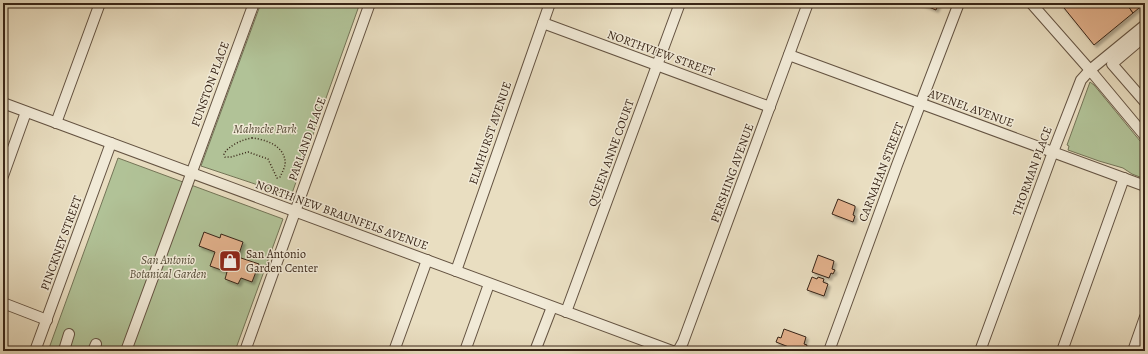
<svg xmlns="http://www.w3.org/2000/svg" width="1148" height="354" font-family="Alegreya,serif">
<defs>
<filter id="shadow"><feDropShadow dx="2.5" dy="2.5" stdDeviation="1" flood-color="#0004"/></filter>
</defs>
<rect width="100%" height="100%" fill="#e9dec1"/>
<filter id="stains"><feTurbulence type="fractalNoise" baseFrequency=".005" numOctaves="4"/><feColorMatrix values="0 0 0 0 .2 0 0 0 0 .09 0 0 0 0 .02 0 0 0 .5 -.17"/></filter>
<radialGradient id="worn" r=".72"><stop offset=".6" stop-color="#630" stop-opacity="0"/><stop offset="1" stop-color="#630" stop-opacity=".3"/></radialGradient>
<!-- green -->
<g fill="#b1c297" stroke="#747457">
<path d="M261,3H360L291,196L201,166Z"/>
<path d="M1090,82L1094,85L1145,147V179L1132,174L1123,168L1099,161L1068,150L1069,146L1067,145Z"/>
<path d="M118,158L283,219L235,351H48Z"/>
</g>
<!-- building -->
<g fill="#e2b18c" stroke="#382517" filter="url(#shadow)">
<path d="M919,3H939L936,10Z"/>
<path d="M1060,3H1126L1133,13L1094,45Z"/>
<path d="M1126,3H1145L1133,13Z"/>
<path d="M838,199L855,206V208L853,215L855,216L853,222L832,214Z"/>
<path d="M204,232L220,238L221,234L243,242L238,257L259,264L252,282L241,278L238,284L225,279L227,272L210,266L215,252L199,246Z"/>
<path d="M818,255L834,261L832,269L835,270L833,274L831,273L829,278L812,272Z"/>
<path d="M812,277L817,279L818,277L824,279L823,282L828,284L824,296L807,290Z"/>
<path d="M784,329L806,337L804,344L807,345L805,351L802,350V351H799L776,342L778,337L781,338Z"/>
</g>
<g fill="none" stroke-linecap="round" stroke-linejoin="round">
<!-- minor casing -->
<g stroke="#645342" stroke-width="12">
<g id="minor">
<path d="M1031,3L1090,70L1145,136"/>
<path d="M543,23L770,107"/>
<path d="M1145,36L1112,64L1145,102"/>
<path d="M789,55L1145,186"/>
<path d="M3,103L672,351"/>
<path d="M56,123L100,3"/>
<path d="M3,176L26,112"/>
<path d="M456,271L550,3"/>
<path d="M3,303L47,320"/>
<path d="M566,312L680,3"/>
<path d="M35,351L111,143"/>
<path d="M68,351L65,347L69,334"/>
<path d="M93,351L96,344"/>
<path d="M126,351L254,3"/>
<path d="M245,351L370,3"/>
<path d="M394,351L427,260"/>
<path d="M465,351L489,284"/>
<path d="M535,351L552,307"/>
<path d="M678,351L683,342L808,3"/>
<path d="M829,351L897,165L959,3"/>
<path d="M980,351L1053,152L1081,80L1090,70L1145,25"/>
<path d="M1062,351L1124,178"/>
<path d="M1133,351L1145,317"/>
</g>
</g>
<!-- path -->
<path stroke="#382517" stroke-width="1.5" stroke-dasharray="1 2" stroke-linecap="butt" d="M252,138C266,139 287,147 285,165C284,169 282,173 280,177L277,178L268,159L248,152L231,157H225L224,154C228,146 243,139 252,138Z"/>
<!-- minor -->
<use href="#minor" stroke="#f1ead7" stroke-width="10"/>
</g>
<!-- icons -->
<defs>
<g id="shop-square" transform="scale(1.15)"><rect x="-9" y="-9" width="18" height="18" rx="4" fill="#8f2418" stroke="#f1ead7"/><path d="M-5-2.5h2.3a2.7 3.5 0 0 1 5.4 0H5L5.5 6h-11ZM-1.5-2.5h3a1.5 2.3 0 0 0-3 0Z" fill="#fff"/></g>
</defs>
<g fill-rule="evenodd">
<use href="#shop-square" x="230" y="261"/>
</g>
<g text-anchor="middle" stroke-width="3" stroke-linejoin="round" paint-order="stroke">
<!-- street labels -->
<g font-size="12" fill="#382517" stroke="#f1ead7">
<text transform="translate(661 53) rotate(20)" y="4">NORTHVIEW STREET</text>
<text transform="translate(210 84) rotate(-70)" y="4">FUNSTON PLACE</text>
<text transform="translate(971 108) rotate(20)" y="4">AVENEL AVENUE</text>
<text transform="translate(490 133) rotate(-71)" y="4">ELMHURST AVENUE</text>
<text transform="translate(307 139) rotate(-70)" y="4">PARLAND PLACE</text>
<text transform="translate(611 153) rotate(-70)" y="4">QUEEN ANNE COURT</text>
<text transform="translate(1032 171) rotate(-70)" y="4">THORMAN PLACE</text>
<text transform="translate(881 172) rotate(-69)" y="4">CARNAHAN STREET</text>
<text transform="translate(732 173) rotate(-70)" y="4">PERSHING AVENUE</text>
<text transform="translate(342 215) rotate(20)" y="4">NORTH NEW BRAUNFELS AVENUE</text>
<text transform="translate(61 243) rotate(-70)" y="4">PINCKNEY STREET</text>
</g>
<!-- park labels -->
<g font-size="12" font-style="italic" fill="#564c37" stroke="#f1ead7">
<text x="265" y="133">Mahncke Park</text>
<text x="168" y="264">San Antonio<tspan x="168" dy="14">Botanical Garden</tspan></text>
</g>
<!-- poi labels -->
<g font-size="12" fill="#382517" stroke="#f1ead7" text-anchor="start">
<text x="246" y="258">San Antonio<tspan x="246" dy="14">Garden Center</tspan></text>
</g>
</g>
<!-- margin -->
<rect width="1148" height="354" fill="none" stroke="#e9dec1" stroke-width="16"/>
<rect x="4" y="4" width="1140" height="346" fill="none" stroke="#382517" stroke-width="2"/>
<rect x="8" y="8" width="1132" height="338" fill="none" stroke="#382517"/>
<rect width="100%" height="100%" filter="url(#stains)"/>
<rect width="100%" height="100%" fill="url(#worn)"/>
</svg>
